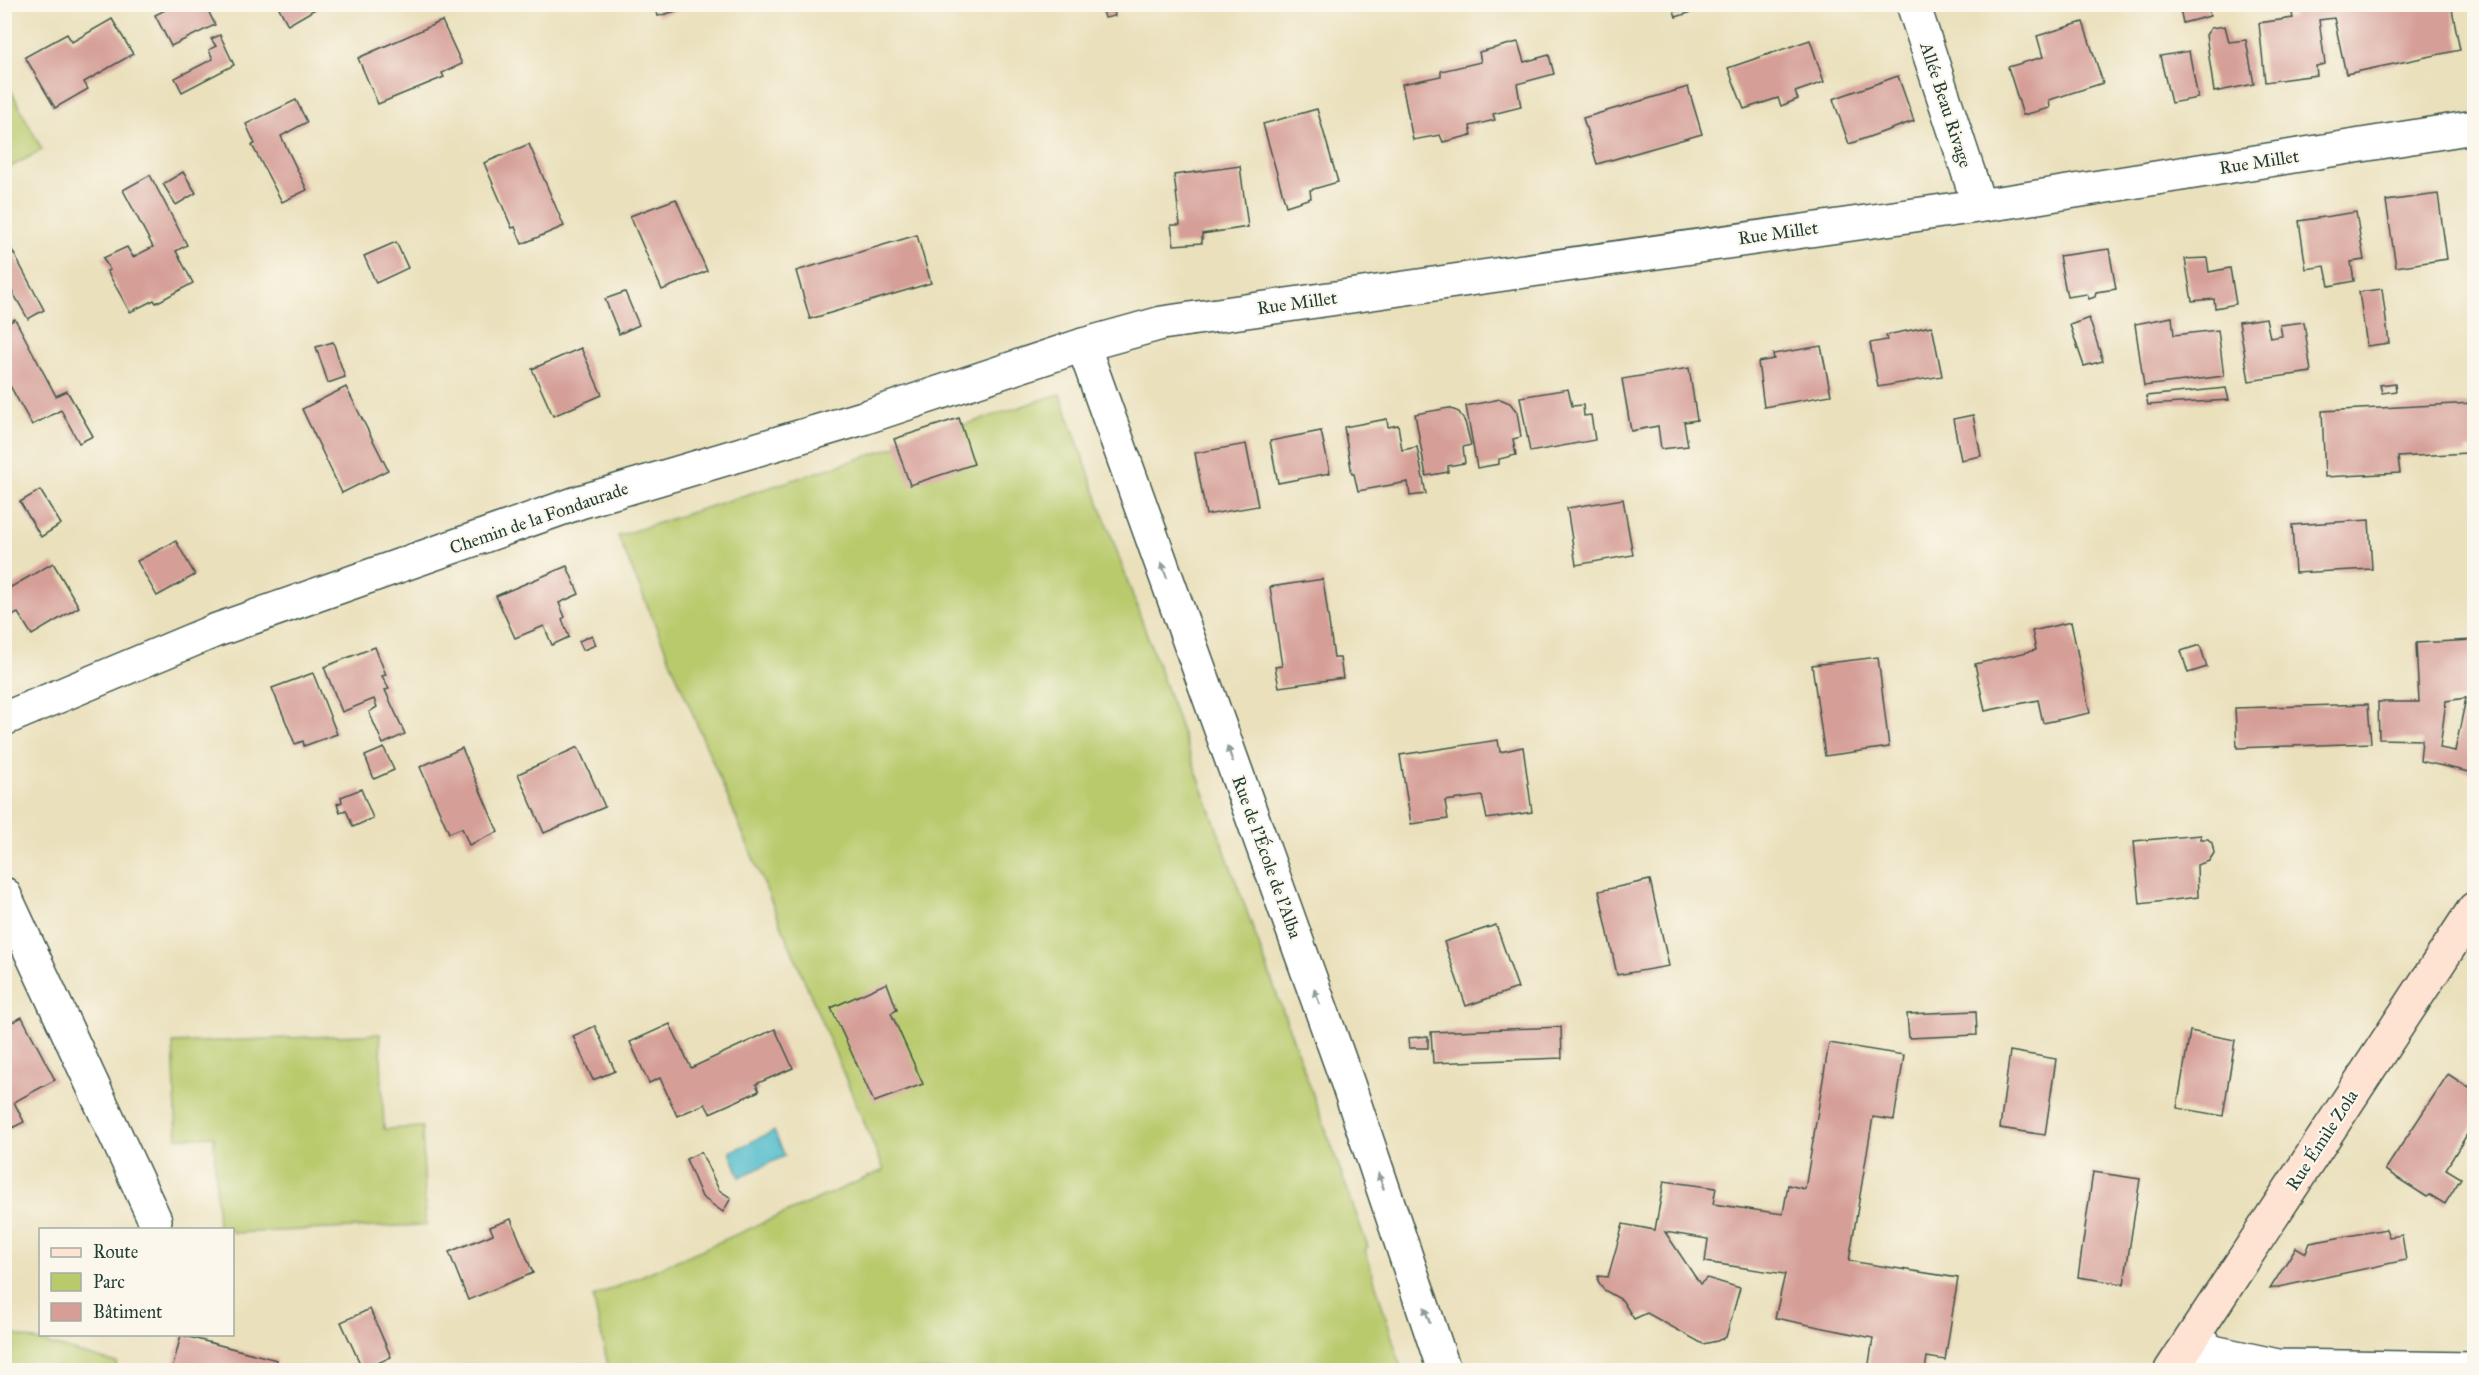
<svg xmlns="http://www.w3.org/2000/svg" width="2479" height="1375" font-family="'IM FELL Great Primer',serif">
<rect width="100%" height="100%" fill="#fbf7ec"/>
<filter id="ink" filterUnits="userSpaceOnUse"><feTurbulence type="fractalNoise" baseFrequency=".0167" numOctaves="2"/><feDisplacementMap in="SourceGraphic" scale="12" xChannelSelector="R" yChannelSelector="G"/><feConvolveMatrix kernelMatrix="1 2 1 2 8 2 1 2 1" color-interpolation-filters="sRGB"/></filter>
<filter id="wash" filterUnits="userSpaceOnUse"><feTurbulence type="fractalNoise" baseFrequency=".008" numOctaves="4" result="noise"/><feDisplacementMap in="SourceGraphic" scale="24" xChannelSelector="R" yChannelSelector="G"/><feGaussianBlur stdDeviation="1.35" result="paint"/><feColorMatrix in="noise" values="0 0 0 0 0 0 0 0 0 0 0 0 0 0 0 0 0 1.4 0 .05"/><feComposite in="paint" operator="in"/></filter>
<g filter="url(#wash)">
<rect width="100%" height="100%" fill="#eae0bc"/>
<!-- green -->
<g fill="#b9ca6d" stroke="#6c8450" stroke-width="1.5">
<path d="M4,77L42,150L5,170H4Z"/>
<path d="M1060,394L1368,1247L1365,1249L1402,1370H609L593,1297L884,1170L618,536Z"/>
<path d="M380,1034L384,1129L422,1127L426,1225L233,1233L232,1230L218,1229L214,1136L177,1138L173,1043Z"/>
<path d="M5,1332L117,1363L115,1370H5Z"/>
</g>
<!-- water -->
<path fill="#51bccc" stroke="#387c80" stroke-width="1.5" d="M774,1131L785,1156L740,1177L730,1152Z"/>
<g id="blocks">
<!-- building -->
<g fill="#d59f97" fill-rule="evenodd">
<path d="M177,4H205L215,25L171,46L155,15Z"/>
<path d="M277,4H324L288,25Z"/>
<path d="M654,4H690L691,7L658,16Z"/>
<path d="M1672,4H1714V5L1676,17Z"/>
<path d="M2179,4H2207L2210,16L2183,23Z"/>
<path d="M2290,4H2451L2460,50L2346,74L2334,18L2319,20L2325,64L2316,66L2317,75L2265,82L2259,23L2293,18Z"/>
<path d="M1113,5L1115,16L1105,18L1102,7Z"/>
<path d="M112,19L133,54L84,82L88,89L55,108L25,57L67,34L72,42Z"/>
<path d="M442,21L462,64L442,73L444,77L378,104L358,58Z"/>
<path d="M2083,22L2103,83L2049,100L2050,108L2023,115L2008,67L2043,57L2037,36Z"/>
<path d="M2225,26L2229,42L2246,40L2254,84L2214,92L2206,35L2211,28Z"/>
<path d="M220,35L234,65L182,92L175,78L213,59L209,50L216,46L211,39Z"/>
<path d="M1810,40L1824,82L1795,92L1798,99L1781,106L1778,98L1744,109L1728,68Z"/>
<path d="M1518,42L1524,62L1549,55L1554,74L1517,84L1521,107L1493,114L1495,120L1470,126L1472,135L1443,142L1440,135L1413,140L1402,84L1441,76V71L1481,62L1479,52Z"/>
<path d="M2189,51L2198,98L2171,103L2160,56Z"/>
<path d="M1898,76L1914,121L1849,144L1833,99Z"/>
<path d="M1688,87L1702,134L1597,164L1583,118Z"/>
<path d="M296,100L307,122L281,136L307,190L282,202L252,145L255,144L246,124Z"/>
<path d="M1317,109L1338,182L1310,190L1311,198L1286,206L1263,124Z"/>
<path d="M529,144L564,226L522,244L515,227L512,228L484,163Z"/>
<path d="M1240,166L1248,227L1202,234V243L1174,245L1171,225H1180L1174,175Z"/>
<path d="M183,172L196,193L176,205L163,184Z"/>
<path d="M150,175L187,245L176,251L193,283L156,303L154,300L130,312L107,271L110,270L103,258L127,247L133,257L153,247L123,190Z"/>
<path d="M2438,194L2447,259L2396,267L2386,201Z"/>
<path d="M2474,195V220H2473L2470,196Z"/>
<path d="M676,199L707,271L662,290L630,216Z"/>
<path d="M2356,212L2364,260L2351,262L2354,281L2329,286L2325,266L2306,269L2299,221Z"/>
<path d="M917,235L931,283L810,319L796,271Z"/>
<path d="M396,242L408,268L376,283L364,256Z"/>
<path d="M2109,249L2116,289L2096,292L2095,297L2089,299L2087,294L2067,297L2059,256Z"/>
<path d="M12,250L44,310L28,319L4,277V254Z"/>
<path d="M2207,258L2209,272L2230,268L2236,304L2215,308L2214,299L2192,301L2185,259Z"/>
<path d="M2382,289L2389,343L2367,346L2359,292Z"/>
<path d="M625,292L639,325L619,334L605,299Z"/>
<path d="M2172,317L2174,335L2218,330L2224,376L2144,386L2135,324Z"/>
<path d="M2089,318L2103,361L2084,366L2070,325Z"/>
<path d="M2266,318L2270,338L2282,336L2280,325L2304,322L2311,372L2249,381L2239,322Z"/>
<path d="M15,319L56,396L67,391L93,436L79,443L61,410L32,425L4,375V325Z"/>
<path d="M1932,326L1942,376L1878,387L1870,343L1887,340L1886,335Z"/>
<path d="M333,342L345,377L328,383L316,347Z"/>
<path d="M1821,346L1831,395L1764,407L1758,362L1774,359L1773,354Z"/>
<path d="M581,348L602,395L553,416L532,369Z"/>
<path d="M1689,368L1697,420L1684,422L1688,446L1661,449L1658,426L1631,431L1622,379Z"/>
<path d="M2395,383L2396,391L2382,393L2380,385Z"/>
<path d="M346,387L388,470L342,493L302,409Z"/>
<path d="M2226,388L2229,400L2148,405L2146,396Z"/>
<path d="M1568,389L1572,406L1583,405L1584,416L1591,415L1595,440L1530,452L1520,397Z"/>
<path d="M1500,399L1510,403L1517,412L1521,437L1513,439L1516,455L1499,459V464L1477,468L1466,406Z"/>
<path d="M2474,403V449H2467V453L2398,457L2400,473L2325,477L2322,411Z"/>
<path d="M1449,408L1459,412L1465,422L1471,445L1463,447L1465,463L1448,466V472L1426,476L1415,414Z"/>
<path d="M1973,415L1981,456L1961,460L1953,419Z"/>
<path d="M959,418L974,464L910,485L894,439Z"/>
<path d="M1387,419L1388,427L1398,425L1402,450L1417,447L1426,494L1410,496L1408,482L1358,491L1354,474H1352L1344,427Z"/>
<path d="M1321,431L1330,473L1278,483L1270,441Z"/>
<path d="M1246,444L1258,506L1206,515L1195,453Z"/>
<path d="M40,490L61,524L41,537L20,502Z"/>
<path d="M1623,499L1633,555L1576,565L1567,508Z"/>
<path d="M2369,520L2372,569L2295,573L2292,525Z"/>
<path d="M176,541L195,575L157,596L137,561Z"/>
<path d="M53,563L79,607L32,635L18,613L4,620V591Z"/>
<path d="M567,566L579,594L559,603L565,617L562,619L569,637L552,645L544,626L515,638L496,596Z"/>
<path d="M1323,579L1334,658H1340L1343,678L1279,687L1275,667L1282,666L1270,587Z"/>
<path d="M2071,622L2090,713L2043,723L2038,700L1985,711L1975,664L2036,650L2032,631Z"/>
<path d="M592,635L596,645L583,650L579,641Z"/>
<path d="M2474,640V773L2420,761L2422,740L2379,739L2378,702H2419L2416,643ZM2466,698L2455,751L2440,748L2446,701Z"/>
<path d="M2200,645L2207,667L2188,673L2181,651Z"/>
<path d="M375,647L386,675L382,676L389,689L385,690L405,734L383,744L369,712L377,707L374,699L342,712L324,667Z"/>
<path d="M1878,657L1889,747L1825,756L1812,665Z"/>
<path d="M313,673L337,734L304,746L303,741L295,744L272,688Z"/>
<path d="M2368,704L2371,743L2237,748L2235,708Z"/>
<path d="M1498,740L1500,752L1523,747L1532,812L1487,819L1482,796L1445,801L1448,819L1411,824L1400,755Z"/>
<path d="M578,747L605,807L544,833L518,774Z"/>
<path d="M384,748L394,770L374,779L365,756Z"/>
<path d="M462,748L498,832L469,845L462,828L449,833L420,767Z"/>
<path d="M361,789L373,818L353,827L346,810L340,812L337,804L342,802L341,797Z"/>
<path d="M2201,835V839H2208L2212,843L2214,853L2209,861L2197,865L2198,897L2140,904L2134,841Z"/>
<path d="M1650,880L1669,966L1617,975L1599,891Z"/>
<path d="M1496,925L1518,988L1466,1006L1444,942Z"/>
<path d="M887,983L897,1010L891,1013L923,1084L874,1102L831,1008Z"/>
<path d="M1976,1011L1977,1035L1909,1038L1907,1014Z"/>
<path d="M22,1017L55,1080L14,1102L24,1122L4,1132V1026Z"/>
<path d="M670,1024L691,1068L775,1029L793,1068L756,1084L759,1091L710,1113L705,1104L677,1116L660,1078L649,1083L630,1042Z"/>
<path d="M595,1026L615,1071L593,1080L573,1036Z"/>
<path d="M1561,1027L1562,1058L1433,1063L1431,1032Z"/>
<path d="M2190,1031L2235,1040L2223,1116L2177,1108Z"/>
<path d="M1428,1036V1048H1409L1408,1038Z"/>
<path d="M1829,1043L1904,1055L1894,1120L1873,1117L1849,1261L1958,1278L1945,1360L1927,1357L1925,1370H1868L1873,1338L1775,1318L1785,1274L1705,1262L1708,1239L1665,1232L1700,1284L1707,1278L1740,1288L1726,1337L1717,1341L1703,1344L1647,1313L1634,1319L1622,1300L1604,1290L1598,1281V1276L1608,1277L1623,1224L1655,1230L1664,1181L1716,1188L1713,1204L1783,1214L1788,1185L1805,1189Z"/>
<path d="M2010,1051L2056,1059L2045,1135L2000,1128Z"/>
<path d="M2448,1074L2474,1091V1123L2446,1169L2461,1178L2445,1204L2430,1195L2427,1197L2385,1170Z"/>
<path d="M701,1152L719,1190L731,1198L723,1212L702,1197L686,1159Z"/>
<path d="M2093,1172L2140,1179L2124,1284L2078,1277Z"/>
<path d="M511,1219L533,1273L468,1300L449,1252L493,1234L490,1227Z"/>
<path d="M2386,1229L2389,1237L2402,1235L2406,1260L2270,1289L2296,1247L2306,1253L2310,1243Z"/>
<path d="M370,1309L391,1357L363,1370L341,1322Z"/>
<path d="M181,1335L277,1360L275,1370H172Z"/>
</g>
</g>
</g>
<g filter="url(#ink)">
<use href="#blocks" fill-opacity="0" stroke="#3d5548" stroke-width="1.5"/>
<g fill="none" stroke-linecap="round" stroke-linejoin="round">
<!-- minor casing -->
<g stroke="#3d5548" stroke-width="36">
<g id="minor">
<path d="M1913,4L1979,205"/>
<path d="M1083,345L1348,1084L1444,1370"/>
<path d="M4,719L214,631L580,502L863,418L1083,345L1162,323L2012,201L2474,127"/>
<path d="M4,894L155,1220"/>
<path d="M2193,1338L2213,1352L2278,1366L2474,1369"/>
</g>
</g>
<!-- secondary casing -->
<g stroke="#3d5548" stroke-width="36">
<path id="secondary" d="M2171,1370L2474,909"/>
</g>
<!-- minor -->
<use href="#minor" stroke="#fff" stroke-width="33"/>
<!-- secondary -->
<use href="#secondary" stroke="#fee3d2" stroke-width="33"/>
</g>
<!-- one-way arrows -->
<defs><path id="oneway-solid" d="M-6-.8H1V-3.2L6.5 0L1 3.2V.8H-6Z" transform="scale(1.5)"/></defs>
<g fill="#8f9e9a">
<use href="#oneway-solid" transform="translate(1164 570) rotate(-110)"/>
<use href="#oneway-solid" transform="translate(1230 754) rotate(-110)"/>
<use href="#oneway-solid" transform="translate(1317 997) rotate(-110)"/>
<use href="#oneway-solid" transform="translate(1381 1181) rotate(-109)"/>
<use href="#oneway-solid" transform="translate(1427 1315) rotate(-109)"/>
</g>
</g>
<g text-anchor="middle" stroke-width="4.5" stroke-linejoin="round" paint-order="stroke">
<!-- street labels -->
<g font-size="18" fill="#1f3d34" stroke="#fbf7ec">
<text transform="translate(1946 105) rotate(72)" y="6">Allée Beau Rivage</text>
<text transform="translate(2259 162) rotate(-9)" y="6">Rue Millet</text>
<text transform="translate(1778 233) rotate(-8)" y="6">Rue Millet</text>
<text transform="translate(1297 303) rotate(-8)" y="6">Rue Millet</text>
<text transform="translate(539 518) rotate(-19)" y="6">Chemin de la Fondaurade</text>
<text transform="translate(1267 857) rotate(70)" y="6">Rue de l'École de l'Alba</text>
<text transform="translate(2322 1140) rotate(-57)" y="6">Rue Émile Zola</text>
</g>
</g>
<!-- margin -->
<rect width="2479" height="1375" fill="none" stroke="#fbf7ec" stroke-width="24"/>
<!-- legend -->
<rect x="39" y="1228" width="195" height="108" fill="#fbf7ec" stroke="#a3ada2" stroke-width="1.5"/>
<rect x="51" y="1248" width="30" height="9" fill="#fee3d2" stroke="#a3ada2" stroke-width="1.5"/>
<text x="93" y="1258" font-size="18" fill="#1f3d34">Route</text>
<rect x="51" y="1273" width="30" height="18" fill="#b9ca6d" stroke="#a3ada2" stroke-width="1.5"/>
<text x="93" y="1288" font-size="18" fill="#1f3d34">Parc</text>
<rect x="51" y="1303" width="30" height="18" fill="#d59f97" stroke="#a3ada2" stroke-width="1.5"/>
<text x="93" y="1318" font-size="18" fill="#1f3d34">Bâtiment</text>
</svg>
